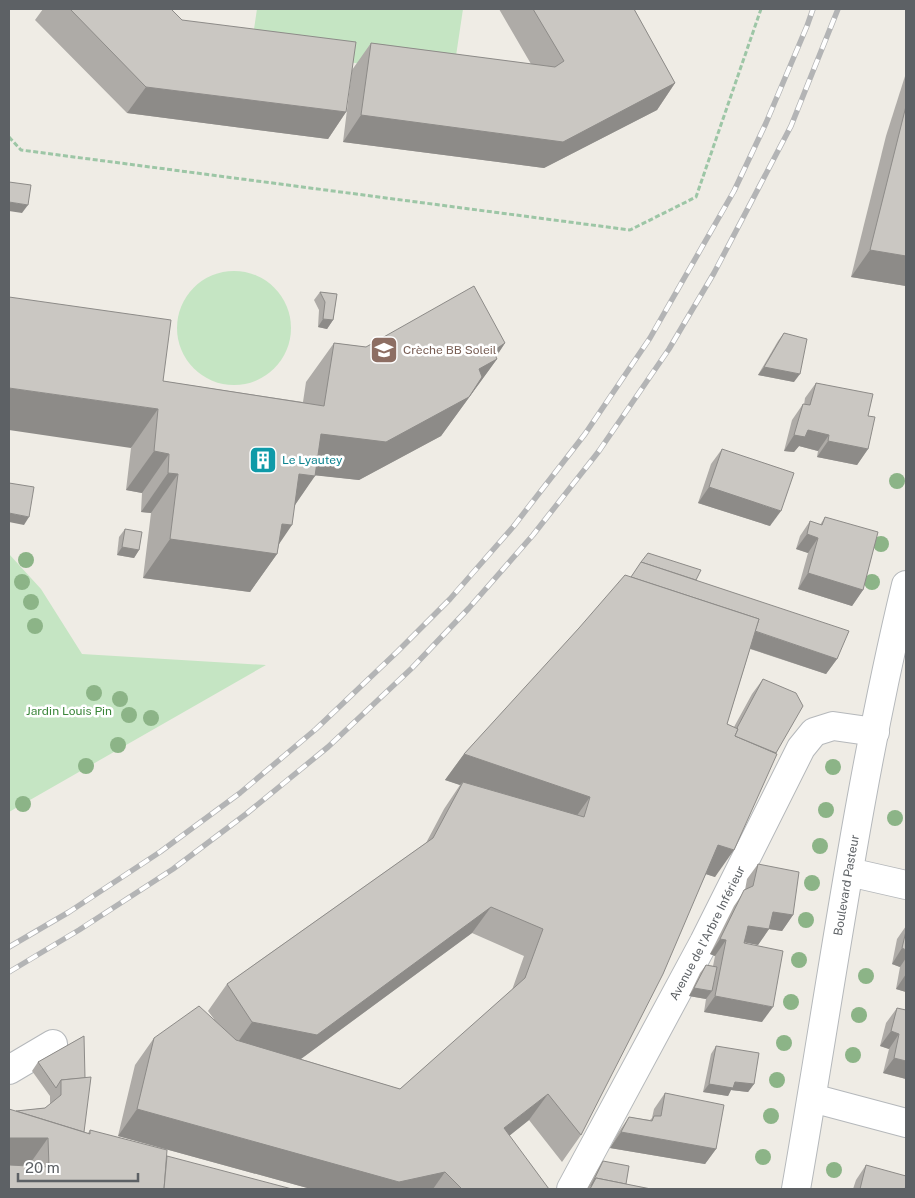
<svg xmlns="http://www.w3.org/2000/svg" width="915" height="1198" font-family="'Public Sans',sans-serif">
<rect width="100%" height="100%" fill="#efece5"/>
<!-- green -->
<g fill="#c5e5c3">
<path d="M257,9H463L453,76L251,49Z"/>
<circle cx="234" cy="328" r="57"/>
<path d="M9,554L41,589L82,654L266,665L9,812Z"/>
</g>
<g fill="none" stroke-linecap="round" stroke-linejoin="round">
<!-- minor casing -->
<g stroke="#b5b8bb" stroke-width="30">
<g id="minor">
<path d="M849,872L906,885"/>
<path d="M9,1070L53,1044"/>
<path d="M812,1098L906,1123"/>
<path id="s1" d="M571,1189L704,942L801,748L814,732L833,726L875,732"/>
<path id="s2" d="M796,1189C831,988 858,784 906,585"/>
</g>
</g>
<!-- path -->
<path stroke="#9dc6a6" stroke-width="3" stroke-dasharray="5 2.5" stroke-linecap="butt" d="M9,137L21,150L630,230L696,197L761,9"/>
<!-- minor -->
<use href="#minor" stroke="#fff" stroke-width="28"/>
<!-- rail casing -->
<g stroke="#b3b4b5" stroke-width="5.5">
<g id="rail">
<path d="M9,947L69,912L160,852L240,793L316,729L398,651L450,599L513,527L585,434L650,338L734,191L766,123L807,26L813,9"/>
<path d="M9,972L79,930L173,869L246,814L328,747L412,668L469,608L533,535L599,451L669,349L714,273L791,126L838,9"/>
</g>
</g>
<!-- rail -->
<use href="#rail" stroke="#fff" stroke-width="4" stroke-dasharray="11" stroke-linecap="butt"/>
</g>
<!-- trees -->
<g fill="#8cb487">
<circle cx="897" cy="481" r="8"/>
<circle cx="881" cy="544" r="8"/>
<circle cx="26" cy="560" r="8"/>
<circle cx="22" cy="582" r="8"/>
<circle cx="872" cy="582" r="8"/>
<circle cx="31" cy="602" r="8"/>
<circle cx="35" cy="626" r="8"/>
<circle cx="94" cy="693" r="8"/>
<circle cx="120" cy="699" r="8"/>
<circle cx="129" cy="715" r="8"/>
<circle cx="151" cy="718" r="8"/>
<circle cx="118" cy="745" r="8"/>
<circle cx="86" cy="766" r="8"/>
<circle cx="833" cy="767" r="8"/>
<circle cx="23" cy="804" r="8"/>
<circle cx="826" cy="810" r="8"/>
<circle cx="895" cy="818" r="8"/>
<circle cx="820" cy="846" r="8"/>
<circle cx="812" cy="883" r="8"/>
<circle cx="806" cy="920" r="8"/>
<circle cx="799" cy="960" r="8"/>
<circle cx="866" cy="976" r="8"/>
<circle cx="791" cy="1002" r="8"/>
<circle cx="859" cy="1015" r="8"/>
<circle cx="784" cy="1043" r="8"/>
<circle cx="853" cy="1055" r="8"/>
<circle cx="777" cy="1080" r="8"/>
<circle cx="771" cy="1116" r="8"/>
<circle cx="763" cy="1157" r="8"/>
<circle cx="834" cy="1170" r="8"/>
</g>
<!-- wall -->
<g fill="#aeaba7" fill-rule="evenodd">
<path d="M43,9H173L172,10L182,20L346,112L328,139L127,113L35,20Z"/>
<path d="M499,9H634L675,83L657,110L544,168L343,142L352,70L371,43L531,64Z"/>
<path d="M906,73V286L851,277L886,136Z"/>
<path d="M320,292L337,294L333,320L327,329L318,327L319,310L314,300Z"/>
<path d="M784,333L794,382L758,375L778,341Z"/>
<path d="M334,343L366,347L505,343L496,357L497,359L441,436L359,480L315,475L295,505L279,544L277,554L250,592L143,578L151,513L141,512L142,493L126,490L131,448L163,381L303,402L306,382Z"/>
<path d="M816,383L868,416V449L857,465L817,457L818,451L799,446L794,452L784,451L792,420L803,404L804,405L805,398Z"/>
<path d="M722,449L770,526L698,503L711,464Z"/>
<path d="M825,517L863,590L852,606L798,589L808,553L796,549L800,536L810,521L820,525Z"/>
<path d="M125,529L139,550L134,558L117,555L119,537Z"/>
<path d="M631,577L696,580L837,659L826,674L750,649L727,724L734,727L752,694L763,679L776,753L715,877L706,874L581,1135L562,1162L529,1120L509,1136L549,1189H311L118,1136L135,1065L154,1038L214,1019L208,1011L227,984L426,843L444,809L460,785L445,780L464,754ZM472,933L524,956L512,990L400,1089L301,1059Z"/>
<path d="M758,864L793,915L782,931L769,929L758,945L745,942L762,1022L704,1012L706,999L689,996L700,973L706,965L713,966L715,956L710,954L734,906L745,890L747,879Z"/>
<path d="M906,926V992L896,989L900,967L892,964L897,939Z"/>
<path d="M897,1008L906,1079L883,1073L889,1049L880,1046L886,1023Z"/>
<path d="M84,1036V1132L88,1133L90,1130L167,1156L9,1189L16,1111L45,1108L50,1104V1096L32,1071L38,1062Z"/>
<path d="M716,1046L754,1084L748,1092L731,1090L728,1096L703,1092L711,1054Z"/>
<path d="M665,1093L716,1149L705,1164L610,1148L618,1133L629,1117L650,1120L652,1118L654,1109Z"/>
<path d="M603,1161L626,1184L651,1189H587L598,1169Z"/>
<path d="M866,1165L905,1189H853L856,1180Z"/>
</g>
<!-- shaded-wall -->
<g fill="#8d8b88">
<path d="M675,83L657,110L544,168L343,142L361,115Z"/>
<path d="M146,87L346,112L328,139L127,113Z"/>
<path d="M9,202L28,205L22,213L9,211Z"/>
<path d="M870,250L906,256V286L851,277Z"/>
<path d="M323,319L333,320L327,329L318,327Z"/>
<path d="M505,343L493,361L497,359L441,436L359,480L293,473L321,434L479,369L493,351Z"/>
<path d="M764,367L800,374L794,382L758,375Z"/>
<path d="M9,388L158,409L131,448L9,430Z"/>
<path d="M808,430L829,435L818,451L799,446L794,452L784,451L794,435Z"/>
<path d="M828,441L868,449L857,465L817,457Z"/>
<path d="M154,451L169,454L142,493L126,490Z"/>
<path d="M168,473L178,474L151,513L141,512Z"/>
<path d="M299,474L315,476L288,515Z"/>
<path d="M709,487L781,511L770,526L698,503Z"/>
<path d="M9,513L29,517L24,525L9,522Z"/>
<path d="M282,524L292,525L273,553L277,554L250,592L143,578L170,539Z"/>
<path d="M807,534L818,538L808,553L796,549Z"/>
<path d="M122,547L139,550L134,558L117,555Z"/>
<path d="M808,573L863,590L852,606L798,589Z"/>
<path d="M623,587L837,659L826,674L612,602Z"/>
<path d="M464,754L590,797L571,824L463,782L460,785L445,780Z"/>
<path d="M718,845L734,850L715,877L699,872Z"/>
<path d="M491,907L472,933L298,1061L233,1049L252,1022Z"/>
<path d="M773,912L793,915L782,931L762,928Z"/>
<path d="M748,926L769,929L758,945L737,941Z"/>
<path d="M720,939L726,940L715,956L710,954Z"/>
<path d="M902,948L906,950V958L900,967L892,964Z"/>
<path d="M906,974V992L896,989Z"/>
<path d="M694,988L712,991L706,999L689,996Z"/>
<path d="M715,996L773,1007L762,1022L704,1012Z"/>
<path d="M891,1031L899,1034L889,1049L880,1046Z"/>
<path d="M894,1058L906,1061V1079L883,1073Z"/>
<path d="M735,1082L754,1084L748,1092L731,1090L728,1096L703,1092L709,1084Z"/>
<path d="M548,1094L529,1120L485,1155L504,1128Z"/>
<path d="M137,1109L445,1172L433,1189H311L118,1136Z"/>
<path d="M9,1128L48,1138L29,1165H9Z"/>
<path d="M621,1132L716,1149L705,1164L610,1148Z"/>
</g>
<!-- building -->
<g fill="#cac7c2" stroke="#8d8b88">
<path d="M70,9H171L182,20L356,42L346,112L146,87Z"/>
<path d="M533,9H634L675,83L563,142L361,115L371,43L555,67L564,61Z"/>
<path d="M906,106V256L870,250Z"/>
<path d="M9,182L31,185L28,205L9,202Z"/>
<path d="M474,286L505,343L493,351L497,359L479,369L482,377L469,397L386,442L321,434L315,476L299,474L292,525L282,524L277,554L170,539L178,474L168,473L169,454L154,451L158,409L9,388V297L171,320L163,381L324,406L334,343L366,347Z"/>
<path d="M320,292L337,294L333,320L323,319L325,302Z"/>
<path d="M784,333L807,339L800,374L764,367Z"/>
<path d="M816,383L873,394L868,416L875,417L868,449L828,441L829,435L808,430L805,437L794,435L803,404L810,405Z"/>
<path d="M722,449L794,473L781,511L709,487Z"/>
<path d="M9,483L34,487L29,517L9,513Z"/>
<path d="M825,517L878,532L863,590L808,573L818,538L807,534L810,521L822,525Z"/>
<path d="M125,529L142,532L139,550L122,547Z"/>
<path d="M648,553L701,570L696,580L641,562Z"/>
<path d="M641,562L849,631L837,659L755,631L759,619L631,577Z"/>
<path d="M625,575L759,619L727,724L738,729L735,736L777,754L734,850L718,845L663,974L581,1135L548,1094L504,1128L549,1189H462L445,1172L399,1182L137,1109L154,1038L199,1006L236,1040L400,1089L525,978L543,929L491,907L317,1035L252,1022L227,984L433,838L463,782L584,817L590,797L464,754L579,628Z"/>
<path d="M763,679L796,693L803,706L776,753L735,736L738,729L737,728Z"/>
<path d="M758,864L799,872L793,915L773,912L769,929L748,926L747,931L744,943L783,951L773,1007L715,996L726,940L720,939L744,890L753,886Z"/>
<path d="M906,931V950L902,948Z"/>
<path d="M706,965L717,967L712,991L694,988Z"/>
<path d="M897,1008L906,1010V1061L894,1058L899,1034L891,1031Z"/>
<path d="M84,1036L85,1078L61,1080L56,1088L38,1062Z"/>
<path d="M716,1046L759,1053L754,1084L735,1082L733,1088L709,1084Z"/>
<path d="M91,1077L84,1132L16,1111L45,1108L61,1095V1080Z"/>
<path d="M665,1093L724,1105L716,1149L621,1132L629,1117L652,1121L654,1116H661Z"/>
<path d="M9,1109L90,1134V1130L167,1150L164,1189H9V1165L49,1167L48,1138H9Z"/>
<path d="M167,1156L292,1189H164Z"/>
<path d="M603,1161L629,1166L626,1184L596,1178L591,1186Z"/>
<path d="M866,1165L906,1176V1185L905,1189H860Z"/>
<path d="M596,1178L651,1189H590Z"/>
</g>
<!-- icons -->
<defs>
<g id="school-square" transform="scale(1.4375)"><rect x="-9" y="-9" width="18" height="18" rx="4" fill="#8d6e63" stroke="#fff"/><path d="M0-5L7-2L0 1L-7-2ZM-4 1L0 2.5L4 1V4Q0 6-4 4Z" fill="#fff"/></g>
<g id="building-square" transform="scale(1.4375)"><rect x="-9" y="-9" width="18" height="18" rx="4" fill="#0f9aa8" stroke="#fff"/><path d="M-4-6H4V6H1V3H-1V6H-4ZM-2.5-4.3h1.7v1.8h-1.7ZM.8-4.3h1.7v1.8H.8ZM-2.5-1h1.7V.8h-1.7ZM.8-1h1.7V.8H.8Z" fill="#fff"/></g>
</defs>
<g fill-rule="evenodd">
<use href="#school-square" x="384" y="350"/>
<use href="#building-square" x="263" y="460"/>
</g>
<g text-anchor="middle" stroke-width="5" stroke-linejoin="round" paint-order="stroke">
<!-- education labels -->
<g font-size="12" fill="#785e54" stroke="#fff" text-anchor="start">
<text x="403" y="354">Crèche BB Soleil</text>
</g>
<!-- culture labels -->
<g font-size="12" fill="#0d838f" stroke="#fff" text-anchor="start">
<text x="282" y="464">Le Lyautey</text>
</g>
<!-- park labels -->
<g font-size="12" fill="#3b863a" stroke="#fff">
<text x="69" y="715">Jardin Louis Pin</text>
</g>
<!-- street labels -->
<g font-size="12" fill="#5d6165" stroke="#fff">
<text dy="4" stroke="none"><textPath href="#s2" startOffset="308">Boulevard Pasteur</textPath></text>
<text dy="4" stroke="none"><textPath href="#s1" startOffset="290">Avenue de l'Arbre Inférieur</textPath></text>
</g>
</g>
<!-- border -->
<rect width="915" height="1198" fill="none" stroke="#5d6165" stroke-width="20"/>
<!-- scale -->
<path d="M18 1173v8h120v-8" fill="none" stroke="#5d6165" stroke-width="2.5"/>
<text x="25" y="1173" font-size="15" fill="#5d6165" stroke="#ffffff" stroke-width="4" paint-order="stroke">20 m</text>
</svg>
